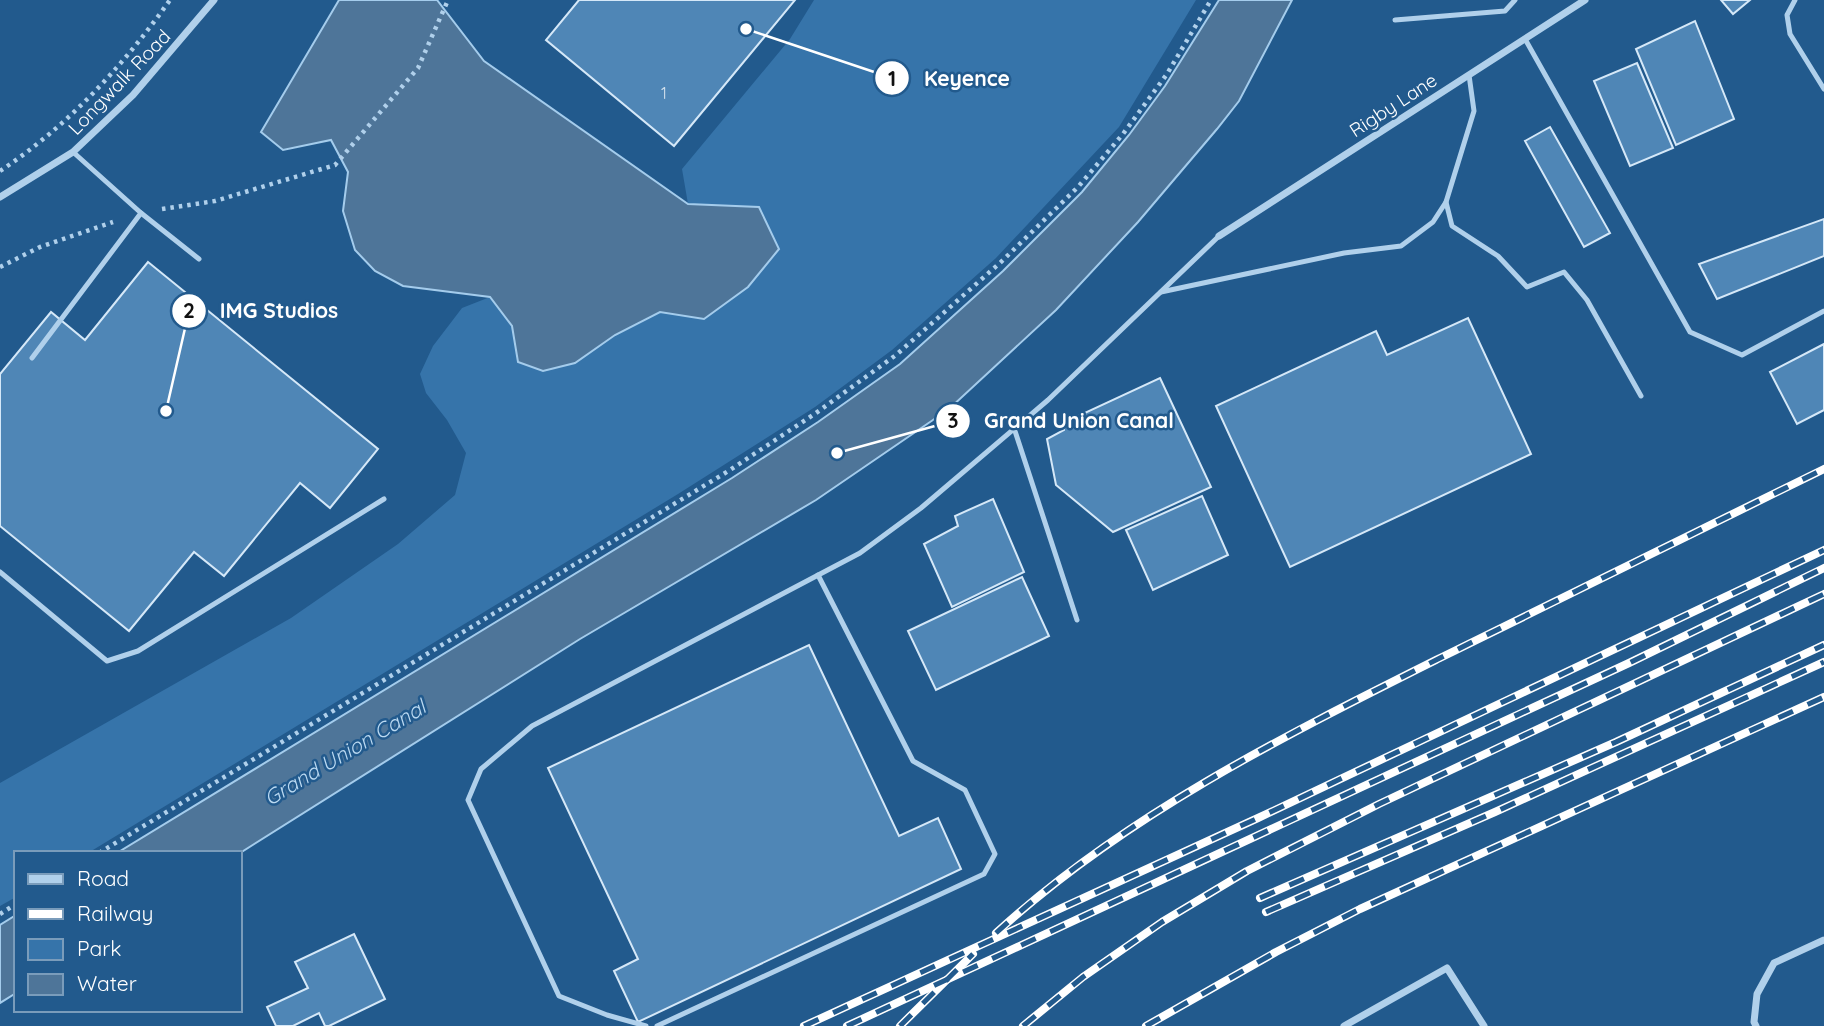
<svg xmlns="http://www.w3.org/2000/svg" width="1824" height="1026" font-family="Quicksand,sans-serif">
<rect width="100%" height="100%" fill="#225a8d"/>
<!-- green -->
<path fill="#3674aa" d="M814,0H1196L1119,127L996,258L892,350L815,407L678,494L88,853H16V897L0,906V783L291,618L398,544L455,495L466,453L447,420L426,393L420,374L433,346L462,308L490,297L512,326L518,362L575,363L615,335L660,312L704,319L759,208L688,204L682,169L790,39Z"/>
<!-- water -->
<g fill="#4e7599" stroke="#a4ccec" stroke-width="2">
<path d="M339,0H437L484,61L688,204L759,207L779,249L748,287L704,319L660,312L615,335L575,363L543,371L518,362L512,326L490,297L403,286L375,271L355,250L343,211L348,172L331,140L283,150L261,132Z"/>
<path d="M1219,0H1292L1239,101L1217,129L1138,222L1056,310L949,409L816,500L580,639L240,853H117L732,478L818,422L900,364L1003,271L1082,192L1129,135L1165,86Z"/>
<path d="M16,915V993L0,1003V925Z"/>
</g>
<!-- building -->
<g fill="#4f86b6" stroke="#d5e8f8" stroke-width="2">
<path d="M579,0H795L674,146L546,40Z"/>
<path d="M1721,0H1750L1733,14Z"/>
<path d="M1695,21L1734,119L1676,145L1636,49Z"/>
<path d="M1637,63L1673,148L1630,166L1594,81Z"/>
<path d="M1550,127L1610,233L1584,247L1525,141Z"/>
<path d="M1824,219V256L1717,299L1699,264Z"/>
<path d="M148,262L378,449L330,508L300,483L224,576L194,552L129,631L0,526V374L51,312L85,340Z"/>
<path d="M1468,318L1531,454L1290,567L1216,406L1376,331L1387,355Z"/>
<path d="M1824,344V410L1797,424L1770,372Z"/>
<path d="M1160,378L1211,487L1113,532L1056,485L1047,439L1064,430L1063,423Z"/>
<path d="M1202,496L1228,555L1153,590L1126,530Z"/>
<path d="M993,499L1024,572L952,607L924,544L958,526L955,516Z"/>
<path d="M1022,577L1049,636L936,690L908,631Z"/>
<path d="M809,645L899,836L938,818L961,869L638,1022L614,971L638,959L548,768Z"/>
<path d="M354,934L385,999L329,1026H325L319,1013L293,1026H276L267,1007L308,988L295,962Z"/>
</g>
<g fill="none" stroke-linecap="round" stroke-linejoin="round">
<!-- path -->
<g stroke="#b0d0eb" stroke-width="4.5" stroke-dasharray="3.5 5" stroke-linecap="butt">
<path d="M0,171C68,126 123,66 170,0"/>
<path d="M162,209L215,201L335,165L418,68L448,0"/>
<path d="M0,267L40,247L113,222"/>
<path d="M99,853L730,470L816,413L896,355L1001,262L1078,187L1123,134L1167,74L1211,0"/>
<path d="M0,914L16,904"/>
</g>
<!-- service -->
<g stroke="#b0d0eb" stroke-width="5">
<path d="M1795,0L1787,15L1790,34L1824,89"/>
<path d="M1395,20L1505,11L1515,0"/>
<path d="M1525,39L1690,332L1742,355L1824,311"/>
<path d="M1469,75L1474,111L1446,202L1452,226L1498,256L1527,287L1564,272L1587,300L1641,396"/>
<path d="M141,213L199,259"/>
<path d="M1161,292L1344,253L1401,246L1433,222L1446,202"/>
<path d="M32,358L141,213L73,152"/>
<path d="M1014,428L1077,620"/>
<path d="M0,572L107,661L138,651L384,499"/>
<path d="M646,1026L607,1015L559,996L468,800L481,769L532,726L860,553L921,508L1048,400L1219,236"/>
<path d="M657,1026L984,874L995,854L965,790L913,761L818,575"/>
</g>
<!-- minor -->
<g stroke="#b0d0eb" stroke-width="7">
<path d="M0,197L73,152L133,95L214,0"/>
<path d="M1219,236L1585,0"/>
<path d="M1344,1026L1447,968L1484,1026"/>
<path d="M1756,1026L1754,1022L1757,994L1774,963L1824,940"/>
</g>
<!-- rail casing -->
<g stroke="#fff" stroke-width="8">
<g id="rail">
<path d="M1260,898L1616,742L1824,645"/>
<path d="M1266,912L1495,812L1824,662"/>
<path d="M996,933C1125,815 1284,736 1440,658C1568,595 1696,532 1824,469"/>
<path d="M804,1026L1258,818L1824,550"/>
<path d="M847,1026L1629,663L1824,568"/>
<path d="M900,1026L973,954"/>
<path d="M1023,1026L1083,977L1162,922L1247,871L1379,804L1824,594"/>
<path d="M1146,1026L1276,952L1360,909L1824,697"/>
</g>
</g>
<!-- rail -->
<use href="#rail" stroke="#225a8d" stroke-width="5" stroke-dasharray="16" stroke-linecap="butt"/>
</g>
<g text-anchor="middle" stroke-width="5" stroke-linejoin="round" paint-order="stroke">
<!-- number labels -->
<g font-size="16" fill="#d3e1ed">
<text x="664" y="99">1</text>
</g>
<!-- street labels -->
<g font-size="19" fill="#fff" stroke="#225a8d">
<text transform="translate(119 82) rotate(-46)" y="7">Longwalk Road</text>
<text transform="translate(1393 105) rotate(-33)" y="7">Rigby Lane</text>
</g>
<!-- water labels -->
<g font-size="21" font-style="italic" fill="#bcdaf2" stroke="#225a8d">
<text transform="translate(345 753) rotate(-31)" y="7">Grand Union Canal</text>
</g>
</g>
<!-- callouts -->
<path fill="none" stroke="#fff" stroke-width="2.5" d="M746 29L892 78M166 411L189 311M837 453L953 421"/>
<g fill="#fff" stroke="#225a8d" stroke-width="2.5">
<circle cx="746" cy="29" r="7"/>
<circle cx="166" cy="411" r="7"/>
<circle cx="837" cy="453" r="7"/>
<circle cx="892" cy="78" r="18"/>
<circle cx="189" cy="311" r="18"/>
<circle cx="953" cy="421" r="18"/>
</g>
<g font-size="21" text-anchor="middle" font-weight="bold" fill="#111">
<text x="892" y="86">1</text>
<text x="189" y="318">2</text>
<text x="953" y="428">3</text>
</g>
<g font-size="21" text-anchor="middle" font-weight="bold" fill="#fff" stroke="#225a8d" stroke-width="5" stroke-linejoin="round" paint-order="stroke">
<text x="967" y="86">Keyence</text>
<text x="279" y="318">IMG Studios</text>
<text x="1079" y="428">Grand Union Canal</text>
</g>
<!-- legend -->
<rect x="14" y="851" width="228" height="161" fill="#225a8d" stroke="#7a9cbb" stroke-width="2"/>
<rect x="28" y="874" width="35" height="10" fill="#b0d0eb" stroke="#7a9cbb" stroke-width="2"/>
<text x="77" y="886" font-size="21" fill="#ffffff">Road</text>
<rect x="28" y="909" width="35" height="10" fill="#ffffff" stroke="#7a9cbb" stroke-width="2"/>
<text x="77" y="921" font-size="21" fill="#ffffff">Railway</text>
<rect x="28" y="939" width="35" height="21" fill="#3674aa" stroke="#7a9cbb" stroke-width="2"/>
<text x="77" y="956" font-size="21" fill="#ffffff">Park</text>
<rect x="28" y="974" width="35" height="21" fill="#4e7599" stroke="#7a9cbb" stroke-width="2"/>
<text x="77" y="991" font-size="21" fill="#ffffff">Water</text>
</svg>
